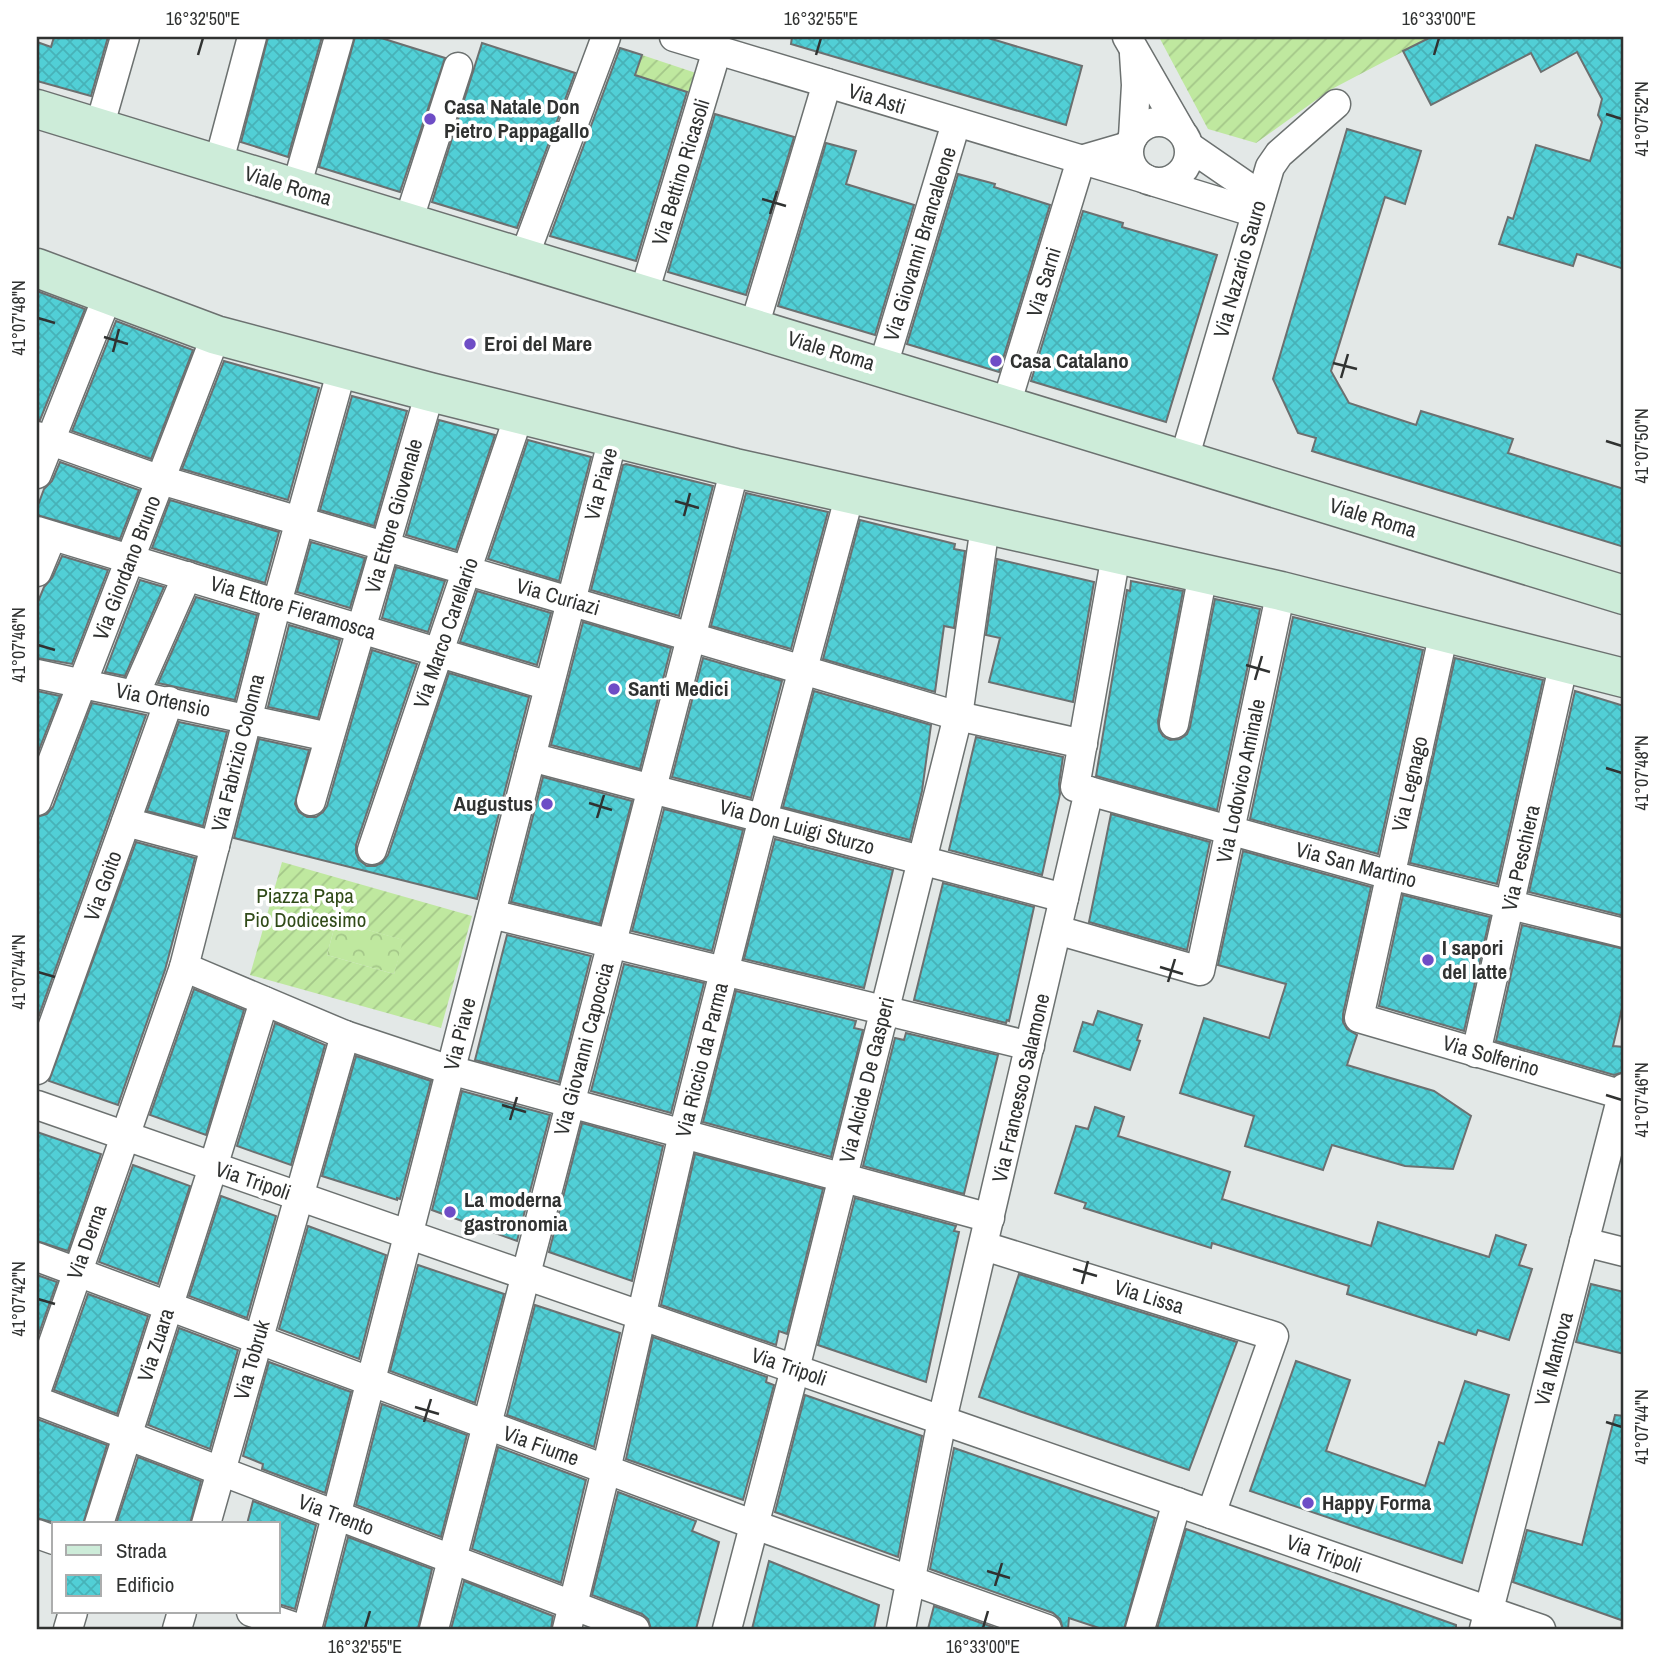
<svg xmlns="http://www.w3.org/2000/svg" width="1661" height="1666" font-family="'Archivo Narrow',sans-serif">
<defs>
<pattern id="park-crowns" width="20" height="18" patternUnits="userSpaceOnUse" patternTransform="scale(1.75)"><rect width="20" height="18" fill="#bfe89f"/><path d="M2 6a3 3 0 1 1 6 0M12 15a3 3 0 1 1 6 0" fill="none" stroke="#a4c789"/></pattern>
<pattern id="garden-furrows" width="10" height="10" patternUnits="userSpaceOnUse" patternTransform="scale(1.75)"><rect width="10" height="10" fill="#bfe89f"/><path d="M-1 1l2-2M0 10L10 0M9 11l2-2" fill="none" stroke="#a4c789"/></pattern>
<pattern id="building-cross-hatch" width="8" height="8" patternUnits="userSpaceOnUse" patternTransform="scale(1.75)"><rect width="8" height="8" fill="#51cfd6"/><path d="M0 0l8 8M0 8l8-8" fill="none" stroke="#47b2b8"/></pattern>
</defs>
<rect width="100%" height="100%" fill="#e3e8e7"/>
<!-- park -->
<path fill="url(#park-crowns)" d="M336,921L404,940L394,974L327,955Z"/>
<!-- garden -->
<g fill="url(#garden-furrows)" fill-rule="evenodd">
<path d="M1159,37H1428L1429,38L1330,90L1256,143L1208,129Z"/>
<path d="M642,55L699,74L692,93L635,75Z"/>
<path d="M282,862L472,916L441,1028L250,975ZM336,921L403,940L394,974L327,955Z"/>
</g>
<!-- building -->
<g fill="url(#building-cross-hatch)" stroke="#6c7070" stroke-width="2">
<path d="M54,37H108L91,96L37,81V42L51,47Z"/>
<path d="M268,37H322L288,157L241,142Z"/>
<path d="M355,37H378L445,58L400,192L319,167Z"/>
<path d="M792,37H985L1082,66L1066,125L791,44Z"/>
<path d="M1431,37H1624V269L1577,254L1573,266L1499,244L1508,217L1513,219L1536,145L1590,161L1602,122L1598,115L1602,99L1577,52L1541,72L1531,53L1431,105L1403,51Z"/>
<path d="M482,43L575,73L517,228L432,202Z"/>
<path d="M620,48L642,55L635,75L687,92L636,261L550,236Z"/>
<path d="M715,114L794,137L746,295L668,272Z"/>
<path d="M1347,129L1421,151L1405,204L1385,197L1331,371L1349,403L1416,425L1421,411L1513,439L1508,453L1624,489V547L1312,451L1316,438L1298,433L1273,379Z"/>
<path d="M826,143L856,151L846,184L914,205L875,335L778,306Z"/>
<path d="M958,174L995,184L994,187L1050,205L999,372L907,344Z"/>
<path d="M1083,211L1123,223L1122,227L1217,255L1166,422L1031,381Z"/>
<path d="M37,291L85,309L40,420H37Z"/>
<path d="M116,321L193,350L151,459L72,431Z"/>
<path d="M224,361L319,388L288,500L182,469Z"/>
<path d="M352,396L407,411L374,526L320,510Z"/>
<path d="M439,420L495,435L456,550L406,535Z"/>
<path d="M528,440L591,457L559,581L488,559Z"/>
<path d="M60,462L139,490L120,539L37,515V508L44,489L52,481Z"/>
<path d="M626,464L713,486L679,616L591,590L623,465Z"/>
<path d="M746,493L828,512L791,649L711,626Z"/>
<path d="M170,500L279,532L265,583L152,548Z"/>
<path d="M860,520L955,544L954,549L965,551L954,628L944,626L935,692L823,659Z"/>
<path d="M311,542L365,558L350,608L297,592Z"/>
<path d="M62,556L108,570L72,664L37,658V604L44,587L52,578Z"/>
<path d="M997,559L1094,582L1073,702L989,682L1000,638L986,635Z"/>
<path d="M396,567L445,581L428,632L382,618Z"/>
<path d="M140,580L164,587L125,676L105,672Z"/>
<path d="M1131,581L1183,591L1158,721L1159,730L1163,736L1170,740L1180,739L1187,734L1190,727L1215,599L1260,609L1217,810L1096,776L1127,590L1130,591Z"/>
<path d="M477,591L551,613L537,665L460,642Z"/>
<path d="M196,597L257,615L235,700L158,683Z"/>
<path d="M1293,617L1423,650L1378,854L1250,819Z"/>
<path d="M583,622L671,648L640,769L551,745Z"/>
<path d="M289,625L340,640L318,718L268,707Z"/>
<path d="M372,650L417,664L356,845V853L359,860L367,866H375L382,863L388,855L449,673L529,697L477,899L234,838L259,739L309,750L295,804L299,812L307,817H316L323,812L327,806Z"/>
<path d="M703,658L782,681L751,798L672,777Z"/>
<path d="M1455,658L1543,680L1497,884L1410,863Z"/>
<path d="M37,691L60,696L37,755Z"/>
<path d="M814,691L931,725L922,791L910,840L783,807Z"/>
<path d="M1575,691L1624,706V916L1529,892Z"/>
<path d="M92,703L146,715L37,1021V817L47,814L53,807Z"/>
<path d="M179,722L227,732L203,826L147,811Z"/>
<path d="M976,737L1063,757L1059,784L1060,794L1042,875L949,850Z"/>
<path d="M543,777L632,801L600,924L511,902Z"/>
<path d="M664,809L743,830L712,951L632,931Z"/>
<path d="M1111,814L1210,842L1187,950L1089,922Z"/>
<path d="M775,839L893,870L864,988L744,959Z"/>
<path d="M136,842L195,858L165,970L118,1105L49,1081Z"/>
<path d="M1243,851L1371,887L1343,1014V1022L1347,1029L1357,1035L1347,1065L1434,1091L1471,1116L1453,1169L1405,1166L1332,1145L1323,1170L1245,1146L1254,1116L1180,1093L1204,1018L1269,1038L1286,984L1218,965Z"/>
<path d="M943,883L1034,907L1009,1021L1007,1020L1006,1023L914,1000Z"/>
<path d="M1403,895L1490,917L1464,1031L1379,1006Z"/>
<path d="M1522,925L1624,949V1000L1613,1046L1624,1047V1072L1614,1075L1496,1041Z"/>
<path d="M507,935L591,956L559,1082L475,1060Z"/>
<path d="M624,964L704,983L671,1113L591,1091Z"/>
<path d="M194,989L244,1010L206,1135L150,1115Z"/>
<path d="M736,991L856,1021L854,1028L863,1030L831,1157L703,1122Z"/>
<path d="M1098,1011L1142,1025L1137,1040L1140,1041L1130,1070L1074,1051L1083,1022L1093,1025Z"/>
<path d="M275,1023L325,1045L291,1165L237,1146Z"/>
<path d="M906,1033L998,1055L964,1194L863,1166L895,1038L904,1040Z"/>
<path d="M356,1056L431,1081L400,1199L397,1198V1200L322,1176Z"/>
<path d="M462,1091L550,1115L517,1241L432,1210Z"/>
<path d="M1095,1107L1124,1117L1118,1136L1230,1172L1222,1199L1301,1224L1371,1246L1378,1222L1489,1257L1496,1235L1526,1245L1519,1265L1532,1269L1509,1340L1478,1330L1476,1335L1347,1294L1349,1286L1212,1243L1211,1248L1084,1208L1086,1203L1055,1193L1076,1126L1088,1129Z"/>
<path d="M582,1123L663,1146L632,1281L549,1252Z"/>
<path d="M37,1132L101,1154L68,1251L37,1241Z"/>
<path d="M695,1154L823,1189L787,1334L779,1331L776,1345L661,1305Z"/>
<path d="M133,1165L190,1186L158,1284L99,1262Z"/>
<path d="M221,1196L276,1216L247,1318L189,1296Z"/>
<path d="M855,1198L956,1226L954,1231L959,1232L926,1382L818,1345Z"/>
<path d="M308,1226L386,1255L359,1359L279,1329Z"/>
<path d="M418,1265L504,1294L475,1403L390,1371Z"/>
<path d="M1019,1274L1237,1342L1189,1470L979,1397Z"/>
<path d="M37,1275L57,1282L37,1339Z"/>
<path d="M1591,1284L1624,1292V1354L1576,1342Z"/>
<path d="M88,1294L148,1316L117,1414L54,1390Z"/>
<path d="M535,1305L620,1333L594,1447L507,1415Z"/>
<path d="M179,1328L238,1350L210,1449L148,1425Z"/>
<path d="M653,1337L767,1377L766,1382L774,1385L743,1500L626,1459Z"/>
<path d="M1296,1361L1350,1380L1326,1451L1425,1486L1439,1442L1444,1444L1465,1381L1509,1395L1462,1563L1250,1491Z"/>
<path d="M269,1362L351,1392L325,1493L262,1469L263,1464L243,1456Z"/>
<path d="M805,1395L922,1436L898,1557L775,1512Z"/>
<path d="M382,1404L467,1435L441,1537L356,1505Z"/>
<path d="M1615,1415L1624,1416V1621L1513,1582L1527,1530L1582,1545Z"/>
<path d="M37,1419L107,1445L83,1524H59L37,1518Z"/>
<path d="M498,1447L586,1480L561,1583L472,1549Z"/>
<path d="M954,1448L1155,1518L1124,1629H1102L1069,1618L1068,1629H1063L1060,1619L1053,1613L930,1569Z"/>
<path d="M138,1457L201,1481L190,1524H116Z"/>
<path d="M618,1492L696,1521L692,1531L719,1542L696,1629H651L648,1619L642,1614L592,1595Z"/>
<path d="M253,1501L316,1525L295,1609L278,1604V1524H247Z"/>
<path d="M1186,1529L1456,1625V1629H1157Z"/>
<path d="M348,1537L432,1569L418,1629H324Z"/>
<path d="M769,1561L879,1605L874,1629H752Z"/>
<path d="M464,1581L553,1616L551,1629H451Z"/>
<path d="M934,1606L998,1629H928Z"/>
</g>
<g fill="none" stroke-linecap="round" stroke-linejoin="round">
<!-- street casing -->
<g stroke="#6c7170" stroke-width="31">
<g id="street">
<path d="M674,37L1146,179"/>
<path d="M1127,37L1181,131"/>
<circle cx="1159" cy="152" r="30"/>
<path d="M99,128L125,37"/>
<path d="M1133,137L1136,85L1134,54"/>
<path d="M1190,147L1261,196"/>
<path d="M218,165L252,37"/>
<path d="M1155,182L1256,213"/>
<path d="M296,188L339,37"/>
<path d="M408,222L458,67"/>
<path d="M524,257L606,37"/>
<path d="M644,293L717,50"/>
<path d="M754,327L827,83"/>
<path d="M883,366L956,123"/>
<path d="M1006,405L1081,160L1129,146"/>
<path d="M37,436L161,480L958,716L1083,744"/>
<path d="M1184,459L1270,167L1279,154L1336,104"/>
<path d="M37,474L108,295"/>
<path d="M37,531L549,686"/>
<path d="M37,572L52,536"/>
<path d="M1444,632L1359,1018L1623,1095"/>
<path d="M37,674L329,737"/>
<path d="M135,694L187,576"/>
<path d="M1174,724L1203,574"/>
<path d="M531,757L1064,898"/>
<path d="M1089,791L1390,875L1624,933"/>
<path d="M37,801L216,335"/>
<path d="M311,801L430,392"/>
<path d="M126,822L215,846"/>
<path d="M372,850L519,415"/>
<path d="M491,914L1030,1046"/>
<path d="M1057,930L1200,971L1281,591"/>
<path d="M184,967L345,1035L450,1070L990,1218"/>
<path d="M1476,1053L1564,662"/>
<path d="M37,1070L169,701"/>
<path d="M37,1105L1541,1629"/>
<path d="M1584,1242L1624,1252"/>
<path d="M984,1246L1274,1336L1211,1514"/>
<path d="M37,1257L755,1525L1047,1629"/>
<path d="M37,1389L184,967L277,603L342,369"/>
<path d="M37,1401L635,1629"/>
<path d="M99,1524L213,1167L264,1001"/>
<path d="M206,1524L345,1035"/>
<path d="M37,1534L54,1540"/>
<path d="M251,1612L301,1629"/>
<path d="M68,1629L73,1612"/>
<path d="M177,1629L182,1612"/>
<path d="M307,1629L613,438"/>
<path d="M434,1629L735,468"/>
<path d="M567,1629L606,1470L683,1134L763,818L850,494"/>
<path d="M727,1629L795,1369L958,716L985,526"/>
<path d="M901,1629L942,1420L1089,791L1075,787L1116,555"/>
<path d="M1140,1629L1177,1502"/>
<path d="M1484,1629L1624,1088"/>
</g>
</g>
<!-- secondary casing -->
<g stroke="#6c7170" stroke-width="41">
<g id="secondary">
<path d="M37,109L1624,595"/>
<path d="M37,268L216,335L430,392L735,468L1281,591L1624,678"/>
</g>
</g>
<!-- street -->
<use href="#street" stroke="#fff" stroke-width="28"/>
<!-- secondary -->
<use href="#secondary" stroke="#cdecd9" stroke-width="38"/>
</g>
<!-- ticks -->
<path fill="none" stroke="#303231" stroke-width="2.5" d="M198,55L203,38M816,55L821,38M1434,55L1439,38M1606,114L1622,119M762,199L786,206M770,214L777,191M38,318L55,323M104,337L128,344M113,352L119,329M1333,363L1357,369M1341,378L1348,354M1606,441L1622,446M675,501L699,508M684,516L690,493M38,645L55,650M1246,665L1270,672M1255,680L1262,656M1606,768L1622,773M589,803L612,810M597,818L604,795M1160,967L1183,974M38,972L55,977M1168,982L1175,959M1606,1095L1622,1100M502,1105L526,1112M510,1120L517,1097M1073,1269L1097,1276M1082,1284L1088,1261M38,1299L55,1304M415,1407L439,1414M424,1422L431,1399M1606,1422L1622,1427M987,1571L1010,1578M995,1586L1002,1563M365,1628L370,1611M983,1628L988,1611"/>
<!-- markers -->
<g fill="#6e4dc6" stroke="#fff" stroke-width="2.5">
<circle cx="430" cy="119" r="7"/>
<circle cx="470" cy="344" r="7"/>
<circle cx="996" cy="361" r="7"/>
<circle cx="614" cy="689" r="7"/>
<circle cx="547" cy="804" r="7"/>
<circle cx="1428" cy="960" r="7"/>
<circle cx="450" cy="1212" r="7"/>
<circle cx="1308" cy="1503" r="7"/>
</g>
<g text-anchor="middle" stroke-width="7" stroke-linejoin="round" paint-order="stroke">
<!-- street labels -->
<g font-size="21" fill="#303231" stroke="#fff">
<text transform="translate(877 99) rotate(17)" y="7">Via Asti</text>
<text transform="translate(681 172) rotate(-73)" y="7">Via Bettino Ricasoli</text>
<text transform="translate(288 186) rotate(17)" y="7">Viale Roma</text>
<text transform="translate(920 244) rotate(-73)" y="7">Via Giovanni Brancaleone</text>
<text transform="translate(1240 269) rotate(-74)" y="7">Via Nazario Sauro</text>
<text transform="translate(1044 282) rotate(-73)" y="7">Via Sarni</text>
<text transform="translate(831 351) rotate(17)" y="7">Viale Roma</text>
<text transform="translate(601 484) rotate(-75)" y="7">Via Piave</text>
<text transform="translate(394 516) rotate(-74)" y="7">Via Ettore Giovenale</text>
<text transform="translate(1373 518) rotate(17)" y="7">Viale Roma</text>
<text transform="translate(127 568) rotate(-69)" y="7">Via Giordano Bruno</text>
<text transform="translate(558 597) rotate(16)" y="7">Via Curiazi</text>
<text transform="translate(293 608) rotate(17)" y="7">Via Ettore Fieramosca</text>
<text transform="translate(446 633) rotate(-71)" y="7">Via Marco Carellario</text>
<text transform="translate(163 700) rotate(12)" y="7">Via Ortensio</text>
<text transform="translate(238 753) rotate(-76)" y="7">Via Fabrizio Colonna</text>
<text transform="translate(1241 781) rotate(-78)" y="7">Via Lodovico Aminale</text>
<text transform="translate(1410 784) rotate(-77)" y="7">Via Legnago</text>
<text transform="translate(797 827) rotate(15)" y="7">Via Don Luigi Sturzo</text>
<text transform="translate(1521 858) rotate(-77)" y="7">Via Peschiera</text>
<text transform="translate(1356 865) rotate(15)" y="7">Via San Martino</text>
<text transform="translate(103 886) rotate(-70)" y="7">Via Goito</text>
<text transform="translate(460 1034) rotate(-76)" y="7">Via Piave</text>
<text transform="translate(584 1049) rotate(-75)" y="7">Via Giovanni Capoccia</text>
<text transform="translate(1491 1056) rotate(16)" y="7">Via Solferino</text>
<text transform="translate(702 1060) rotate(-76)" y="7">Via Riccio da Parma</text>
<text transform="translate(867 1080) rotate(-76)" y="7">Via Alcide De Gasperi</text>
<text transform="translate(1021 1088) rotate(-77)" y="7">Via Francesco Salamone</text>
<text transform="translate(253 1181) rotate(19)" y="7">Via Tripoli</text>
<text transform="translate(87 1242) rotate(-70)" y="7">Via Derna</text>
<text transform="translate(1149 1297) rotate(17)" y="7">Via Lissa</text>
<text transform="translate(156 1345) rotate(-72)" y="7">Via Zuara</text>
<text transform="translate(1554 1359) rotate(-75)" y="7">Via Mantova</text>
<text transform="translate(252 1360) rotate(-74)" y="7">Via Tobruk</text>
<text transform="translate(789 1367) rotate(19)" y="7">Via Tripoli</text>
<text transform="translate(541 1446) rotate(20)" y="7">Via Fiume</text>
<text transform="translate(336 1515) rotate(21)" y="7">Via Trento</text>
<text transform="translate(1324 1554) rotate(19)" y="7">Via Tripoli</text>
</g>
<!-- poi labels -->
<g font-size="21" font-weight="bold" fill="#303231" stroke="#fff" text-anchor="start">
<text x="444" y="114">Casa Natale Don<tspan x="444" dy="24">Pietro Pappagallo</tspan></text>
<text x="484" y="351">Eroi del Mare</text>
<text x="1010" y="368">Casa Catalano</text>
<text x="628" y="696">Santi Medici</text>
<text x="533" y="811" text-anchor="end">Augustus</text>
<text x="1442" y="955">I sapori<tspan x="1442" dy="24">del latte</tspan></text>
<text x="464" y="1207">La moderna<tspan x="464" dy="24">gastronomia</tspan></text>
<text x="1322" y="1510">Happy Forma</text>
</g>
<!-- park labels -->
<g font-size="21" fill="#314b18" stroke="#fff">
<text x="305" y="903">Piazza Papa<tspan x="305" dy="24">Pio Dodicesimo</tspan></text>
</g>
</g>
<!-- border -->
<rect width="1661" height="1666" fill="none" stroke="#ffffff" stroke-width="77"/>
<!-- legend -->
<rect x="52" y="1522" width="228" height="91" fill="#ffffff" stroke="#acadad" stroke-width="2"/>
<rect x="66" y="1545" width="35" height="10" fill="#cdecd9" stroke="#acadad" stroke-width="2"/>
<text x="116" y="1558" font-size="21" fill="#303231">Strada</text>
<rect x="66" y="1575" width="35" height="21" fill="url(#building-cross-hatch)" stroke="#acadad" stroke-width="2"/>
<text x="116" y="1592" font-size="21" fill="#303231">Edificio</text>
<rect x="38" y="38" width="1584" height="1590" fill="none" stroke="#303231" stroke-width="2.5"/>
<g font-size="18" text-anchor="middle" fill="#303231">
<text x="203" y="25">16°32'50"E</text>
<text x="821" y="25">16°32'55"E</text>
<text x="1439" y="25">16°33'00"E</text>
<text transform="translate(1642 119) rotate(-90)" y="6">41°07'52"N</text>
<text transform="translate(19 318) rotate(-90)" y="6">41°07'48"N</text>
<text transform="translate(1642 446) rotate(-90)" y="6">41°07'50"N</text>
<text transform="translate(19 645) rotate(-90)" y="6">41°07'46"N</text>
<text transform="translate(1642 773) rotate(-90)" y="6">41°07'48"N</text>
<text transform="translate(19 972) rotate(-90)" y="6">41°07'44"N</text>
<text transform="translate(1642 1100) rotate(-90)" y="6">41°07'46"N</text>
<text transform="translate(19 1299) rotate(-90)" y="6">41°07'42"N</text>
<text transform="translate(1642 1427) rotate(-90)" y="6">41°07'44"N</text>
<text x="365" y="1653">16°32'55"E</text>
<text x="983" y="1653">16°33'00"E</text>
</g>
</svg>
